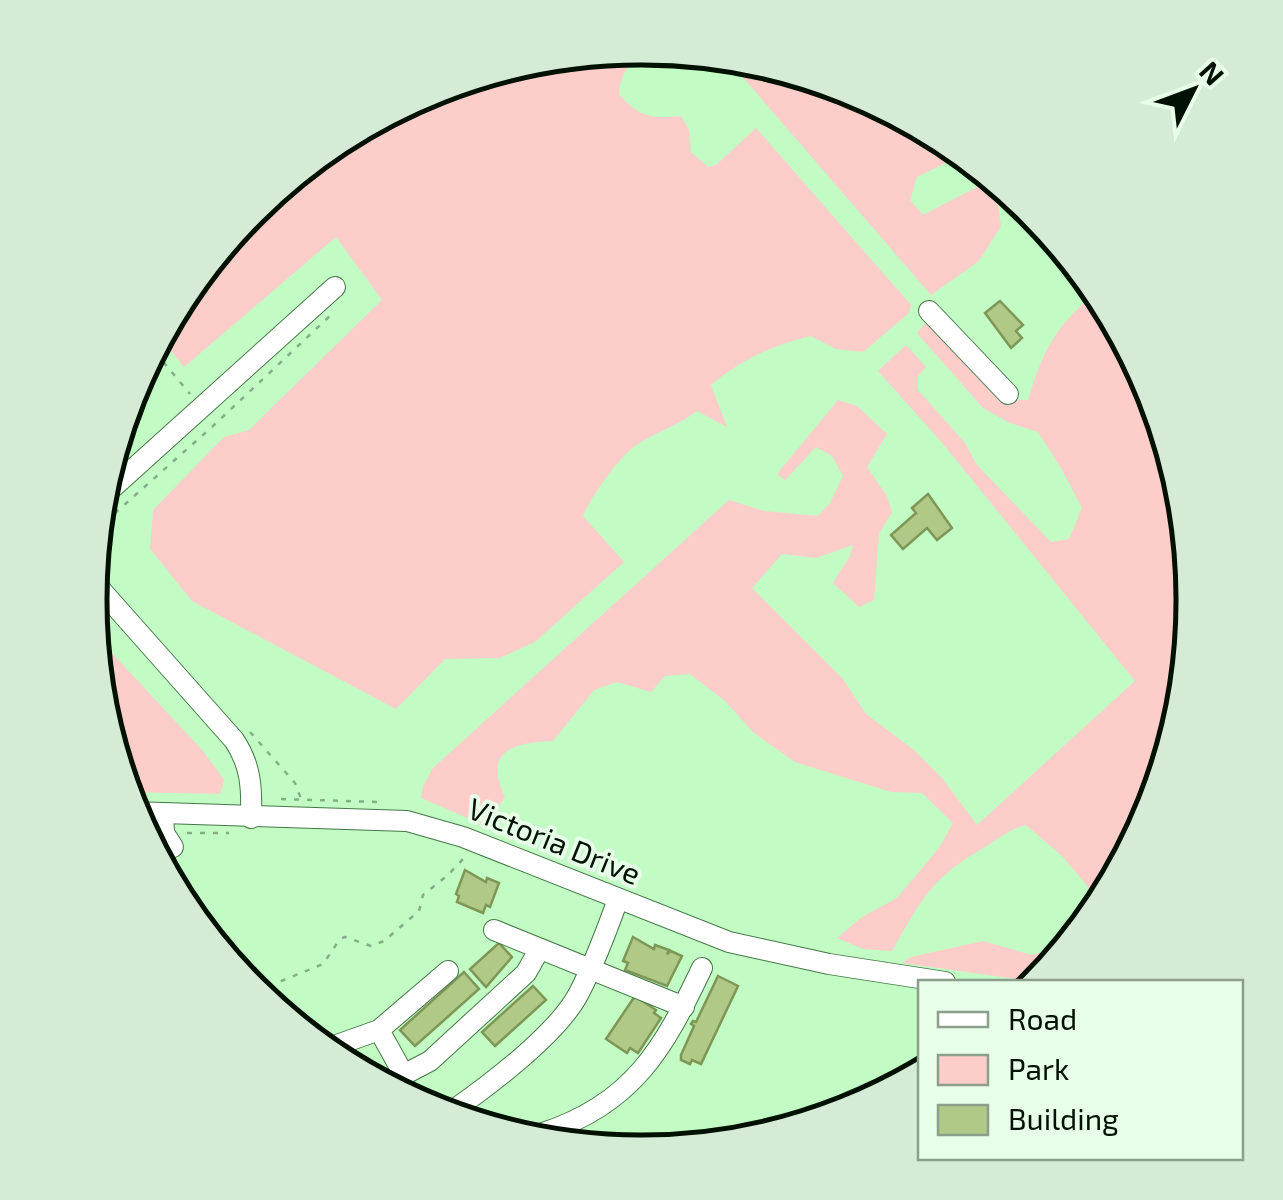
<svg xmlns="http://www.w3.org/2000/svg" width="1283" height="1200" font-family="'Exo 2',sans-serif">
<rect width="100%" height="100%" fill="#c2fbc4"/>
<!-- green -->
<g fill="#fdcec9">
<path d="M642,48L657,51C632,61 622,66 619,94C638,117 652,119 681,116L689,130L691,152L708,167L716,165L756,128L911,305L909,313L863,352L836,349L811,336C772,345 741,360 711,385L727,427L697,411C676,427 655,432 635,446C617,459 591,497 583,516L624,562L535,642L500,658L445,659L396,709L192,601L150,549L153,510L224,437L249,430L382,300L336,237L184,367L163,341L251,209L431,89Z"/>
<path d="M733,66L853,90L956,158L917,177L910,200L923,215L979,186L998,205L1001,226L979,261L931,295Z"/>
<path d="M1091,297L1152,389L1194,601L1152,812L1096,896L1062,856L1026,825C1010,829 999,838 985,847C931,878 922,899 892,951L863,949L837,938L862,917L897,898L939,848L953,823L922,793L891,792L795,762L754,733L725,701L690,674L665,676L651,692L617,682L594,690L553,741C512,742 483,752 505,797L486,826L421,798L423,786L433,768L729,500L764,511L818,516L830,503L843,476L832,456L816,447L785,480L777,474L838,400L857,406L887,434L867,467L887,496L892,512L879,534L874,600L859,607L833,583L850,556L853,545L816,558L782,554L752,588L843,679L866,714L914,750L942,778L977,825L1135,681L944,445L878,371L906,345L926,367L918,376V390L965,443L977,465L1051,542L1069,539L1082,508L1061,468L1038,432L1010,423L983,408L917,333L933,314L1005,399L1028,400C1042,354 1054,328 1091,297Z"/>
<path d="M96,636L203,751L224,780L220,794L127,792Z"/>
<path d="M1067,938L1038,982L902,963L911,957L983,941L1032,955L1056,948Z"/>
</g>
<!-- building -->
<g fill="#b0c987" stroke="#7f9756" stroke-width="2.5">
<path d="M1000,301L1023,325L1016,331L1022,338L1011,348L985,313Z"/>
<path d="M928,494L952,528L937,540L927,528L903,549L891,535L916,513L912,508Z"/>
<path d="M465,870L486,882L487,878L499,883L490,907L486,905L483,913L457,902L459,896L456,894Z"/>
<path d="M633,937L654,949L655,945L669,950L667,954L671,951L682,956L667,986L625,970L628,963L623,961Z"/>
<path d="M499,943L512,957L486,987L470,969Z"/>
<path d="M464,972L479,989L415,1046L400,1030Z"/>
<path d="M718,976L738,986L701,1064L692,1060L690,1064L681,1060V1055L694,1026L691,1024L693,1021L696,1022Z"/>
<path d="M533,986L546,1000L495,1046L482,1032Z"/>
<path d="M635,996L656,1010L654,1013L661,1018L638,1053L630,1048L627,1053L606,1039Z"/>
</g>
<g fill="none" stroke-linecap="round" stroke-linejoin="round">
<!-- minor casing -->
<g stroke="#447847" stroke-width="22">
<g id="minor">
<path d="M929,311L1008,394"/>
<path d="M111,489L335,287"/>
<path d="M93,581L234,740C251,765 252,788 251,818"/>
<path d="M132,812L407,821L463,837L729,942L829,964L945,982"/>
<path d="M163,814L164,833L173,847"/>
<path d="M494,930L684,1007"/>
<path d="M379,1030L404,1075"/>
<path d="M334,1046L379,1030L448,971"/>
<path d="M388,1083L430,1061L526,973L539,950"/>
<path d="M448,1114C487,1087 558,1034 579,993C594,964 607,930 618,899"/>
<path d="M543,1133C633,1104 664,1048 702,968"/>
</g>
</g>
<!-- path -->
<g stroke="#83af85" stroke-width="2.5" stroke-dasharray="5 8" stroke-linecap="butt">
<path d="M155,352L190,394"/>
<path d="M105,522L213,426L332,314"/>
<path d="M97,559L106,569"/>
<path d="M250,732L295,783L301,799"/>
<path d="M281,799L378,802"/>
<path d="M187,833H229"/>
<path d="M261,998L279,982L323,964L340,939L345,937L371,946L384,941L419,911L423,895L448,875L464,858L460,855"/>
</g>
<!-- minor -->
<use href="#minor" stroke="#fff" stroke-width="20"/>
</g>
<g text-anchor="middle" stroke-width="8" stroke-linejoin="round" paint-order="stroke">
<!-- street labels -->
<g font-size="30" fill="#001001" stroke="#e7fee8">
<text transform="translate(554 842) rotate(22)" y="10">Victoria Drive</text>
</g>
</g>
<!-- crop -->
<path d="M0 0H1283V1200H0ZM641 65H642A534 534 0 0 1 1176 599V601A534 534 0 0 1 642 1135H641A534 534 0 0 1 107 601V599A534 534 0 0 1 641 65Z" fill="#d5ebd6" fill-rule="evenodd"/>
<path fill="none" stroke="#001001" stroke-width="5" d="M641 65H642A534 534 0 0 1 1176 599V601A534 534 0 0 1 642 1135H641A534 534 0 0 1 107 601V599A534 534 0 0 1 641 65Z"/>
<!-- legend -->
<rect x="918" y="980" width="325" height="180" fill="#e7fee8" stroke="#8b9f8c" stroke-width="2.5"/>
<rect x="938" y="1012" width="50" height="15" fill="#ffffff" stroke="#8b9f8c" stroke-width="2.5"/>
<text x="1008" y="1030" font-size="30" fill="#001001">Road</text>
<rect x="938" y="1055" width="50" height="30" fill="#fdcec9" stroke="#8b9f8c" stroke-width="2.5"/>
<text x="1008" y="1080" font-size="30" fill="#001001">Park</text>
<rect x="938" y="1105" width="50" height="30" fill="#b0c987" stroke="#8b9f8c" stroke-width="2.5"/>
<text x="1008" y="1130" font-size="30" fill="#001001">Building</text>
<!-- north arrow -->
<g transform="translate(1193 90) rotate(48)" stroke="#e7fee8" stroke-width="8" paint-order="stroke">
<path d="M0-8L18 38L0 25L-18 38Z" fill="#001001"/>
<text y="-15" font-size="28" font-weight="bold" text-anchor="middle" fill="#001001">N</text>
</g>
</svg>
